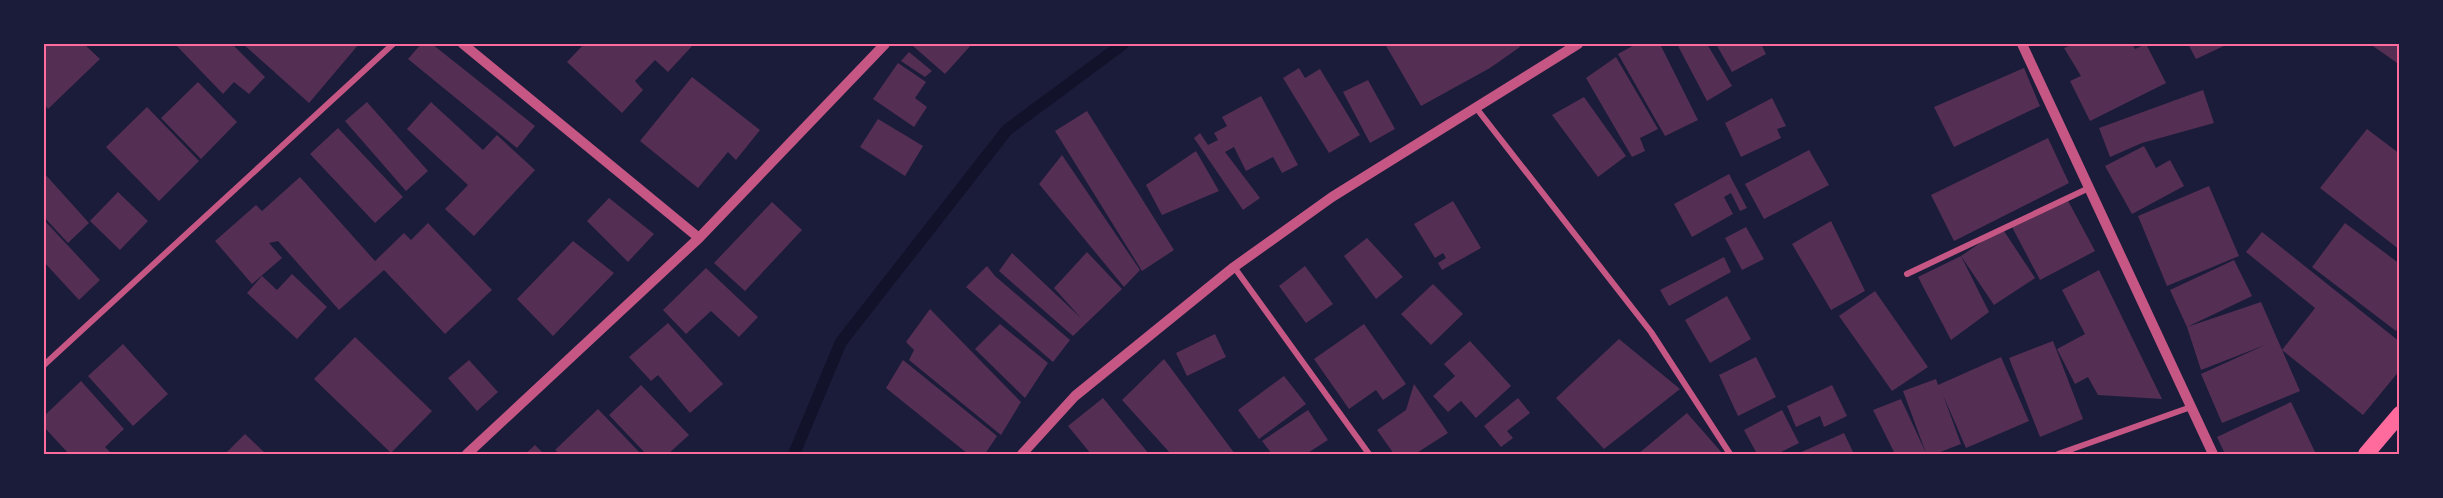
<svg xmlns="http://www.w3.org/2000/svg" width="2443" height="498" viewBox="0 0 2443 498" font-family="'Noto Serif',serif">
<style>
.lines{fill:none;stroke-linecap:round;stroke-linejoin:round}
.stream{stroke:#12122b;stroke-width:12}
.building{fill:#542f53}
.minor{stroke:#c65784;stroke-width:6}
.tertiary{stroke:#c65784;stroke-width:10}
.trunk{stroke:#ff6b9d;stroke-width:16}
.neatline{fill:none;stroke:#ff6b9d;stroke-width:2}
</style>
<rect width="100%" height="100%" fill="#1b1b3a"/>
<g class="lines">
<path class="stream" d="M794 454 841 342 1007 130 1123 44"/>
</g>
<path class="building" d="M44 44H84L100 59 48 109 44 104Z
M175 44H232L265 77 249 94 234 82 223 94Z
M243 44H359L309 103Z
M421 44H432L535 126 517 148 408 59Z
M584 44H694L668 72 655 60 635 81 643 90 622 113 567 62Z
M914 44H972L945 74 913 46Z
M1385 44H1518L1520 47 1490 68 1421 106Z
M1636 44H1660L1698 120 1665 136 1618 54Z
M1677 44H1707L1732 86 1707 101Z
M1716 44H1761L1766 54 1732 72Z
M2074 44H2132L2135 49 2146 44 2166 83 2090 121 2070 81 2081 76 2064 48Z
M2188 44H2228L2196 59Z
M2370 44H2400V65Z
M909 52 932 71 925 77 901 61Z
M1616 57 1658 129 1640 138 1645 151 1632 157 1586 78Z
M898 63 926 82 915 98 927 107 914 127 873 99Z
M1299 68 1305 78 1320 69 1360 135 1329 153 1283 78Z
M2024 68 2040 106 1954 147 1934 107Z
M692 77 760 130 736 160 728 152 698 188 640 141Z
M1368 80 1395 129 1370 143 1343 92Z
M198 82 237 122 201 159 161 118Z
M2203 90 2214 123 2142 143 2110 157 2099 128Z
M1261 96 1298 165 1282 173 1273 157 1246 171 1234 147 1225 152 1260 198 1243 210 1194 138 1200 133 1208 145 1218 140 1214 133 1227 126 1222 117Z
M1584 97 1626 156 1598 177 1552 115Z
M1772 98 1786 126 1777 129 1781 138 1741 157 1725 123Z
M367 102 428 171 406 191 345 121Z
M431 102 483 150 497 135 535 170 474 236 445 209 468 185 407 129Z
M147 107 199 161 159 201 106 147Z
M1087 111 1174 250 1142 271 1055 131Z
M878 119 923 146 905 176 860 147Z
M338 128 403 197 375 223 310 154Z
M2367 129 2400 154V250L2320 188Z
M2048 138 2069 183 1954 241 1931 195Z
M2144 146 2156 168 2170 160 2184 186 2132 214 2105 166Z
M1809 150 1829 185 1764 219 1745 184Z
M1196 151 1219 191 1162 215 1146 185Z
M1062 155 1140 270 1124 287 1039 184Z
M44 173 89 223 68 243 44 217Z
M1729 174 1747 208 1740 211 1731 193 1724 197 1733 214 1692 237 1674 204Z
M300 177 375 261 404 233 411 240 428 223 492 290 445 334 384 270 339 310 278 241 269 243 282 258 252 284 215 241 256 205 262 211Z
M2209 186 2239 256 2167 286 2138 216Z
M118 192 148 221 120 250 90 221Z
M2066 197 2095 251 2040 280 2012 227Z
M609 198 654 234 628 262 587 221Z
M1453 201 1481 248 1442 270 1438 263 1446 258 1443 253 1435 258 1414 224Z
M772 202 802 230 745 291 714 263Z
M44 220 100 280 79 300 44 262Z
M1831 221 1865 291 1831 310 1792 244Z
M2345 223 2400 264V326L2396 331 2312 267Z
M1746 227 1764 259 1742 270 1725 238Z
M2002 228 2035 278 1994 305 1961 256Z
M2262 232 2400 342V370L2363 415 2282 350 2315 308 2246 252Z
M1367 238 1403 277 1376 299 1344 256Z
M573 241 614 273 553 336 517 299Z
M1087 252 1122 289 1073 336 999 271 1012 253 1081 318 1054 288Z
M1961 256 1989 312 1951 340 1918 277Z
M1724 257 1731 272 1669 306 1660 290Z
M2234 260 2252 296 2187 327 2170 290Z
M987 266 995 276 1070 340 1053 362 966 287Z
M1305 266 1333 304 1306 323 1279 286Z
M706 268 758 317 739 337 711 311 686 334 663 310Z
M2099 270 2162 399 2098 395 2088 377 2075 384 2057 349 2085 334 2062 290Z
M292 274 327 307 297 339 247 293 262 276 277 290Z
M1433 284 1463 314 1431 345 1401 314Z
M1875 291 1928 367 1892 391 1839 316Z
M1727 296 1751 339 1710 363 1685 320Z
M2261 302 2300 391 2222 423 2201 374 2265 345 2201 370 2187 327Z
M930 309 1021 402 1001 435 909 360 914 350 906 342Z
M668 323 723 384 690 413 658 375 651 381 629 357Z
M1000 324 1048 363 1025 398 975 349Z
M1364 324 1406 384 1383 400 1376 390 1349 409 1314 359Z
M1215 334 1226 357 1187 376 1176 353Z
M355 337 432 411 391 453 314 379Z
M1619 339 1680 389 1604 449 1556 398Z
M1470 341 1511 386 1476 418 1461 401 1448 412 1433 396 1455 376 1444 364Z
M2053 341 2083 419 2040 437 2009 358Z
M123 344 168 394 133 426 88 376Z
M1756 357 1776 397 1738 416 1719 375Z
M2001 357 2029 421 1966 448 1943 395 1961 444 1935 454H1895L1873 410 1901 399 1926 453 1903 391 1936 379 1938 385Z
M1164 359 1235 454H1171L1122 400Z
M469 360 498 392 477 411 448 378Z
M903 360 997 436 985 454H968L886 388Z
M1284 376 1306 404 1259 439 1238 410Z
M81 381 124 429 105 447 112 454H69L44 427V416Z
M1414 384 1448 433 1415 454H1394L1377 430 1406 410Z
M641 385 689 435 668 454H646L609 415Z
M1832 385 1847 416 1824 427 1820 416 1796 427 1787 406Z
M1103 398 1149 454H1091L1068 426Z
M1518 398 1530 413 1507 431 1513 438 1501 447 1484 426Z
M2291 402 2316 454H2225L2217 437Z
M598 409 641 454H560L555 450Z
M1308 410 1328 440 1306 454H1272L1262 441Z
M1782 410 1799 443 1777 454H1757L1744 430Z
M1687 413 1723 454H1638Z
M1844 433 1854 454H1797Z
M245 434 266 454 226 453Z
M535 445 544 454H525Z"/>
<g class="lines">
<path class="minor" d="M1477 109 1651 332 1730 454
M1234 267 1369 454
M1907 274 2089 188
M44 365 393 44
M2058 454 2191 407"/>
<path class="tertiary" d="M463 44 699 238
M2022 44 2213 454
M467 454 699 238 885 44
M1022 454 1075 396 1234 267 1332 197 1578 44"/>
<path class="trunk" d="M2366 454 2400 414"/>
</g>
<rect width="2443" height="498" fill="none" stroke="#1b1b3a" stroke-width="90"/>
<rect x="45" y="45" width="2353" height="408" class="neatline"/>
</svg>
